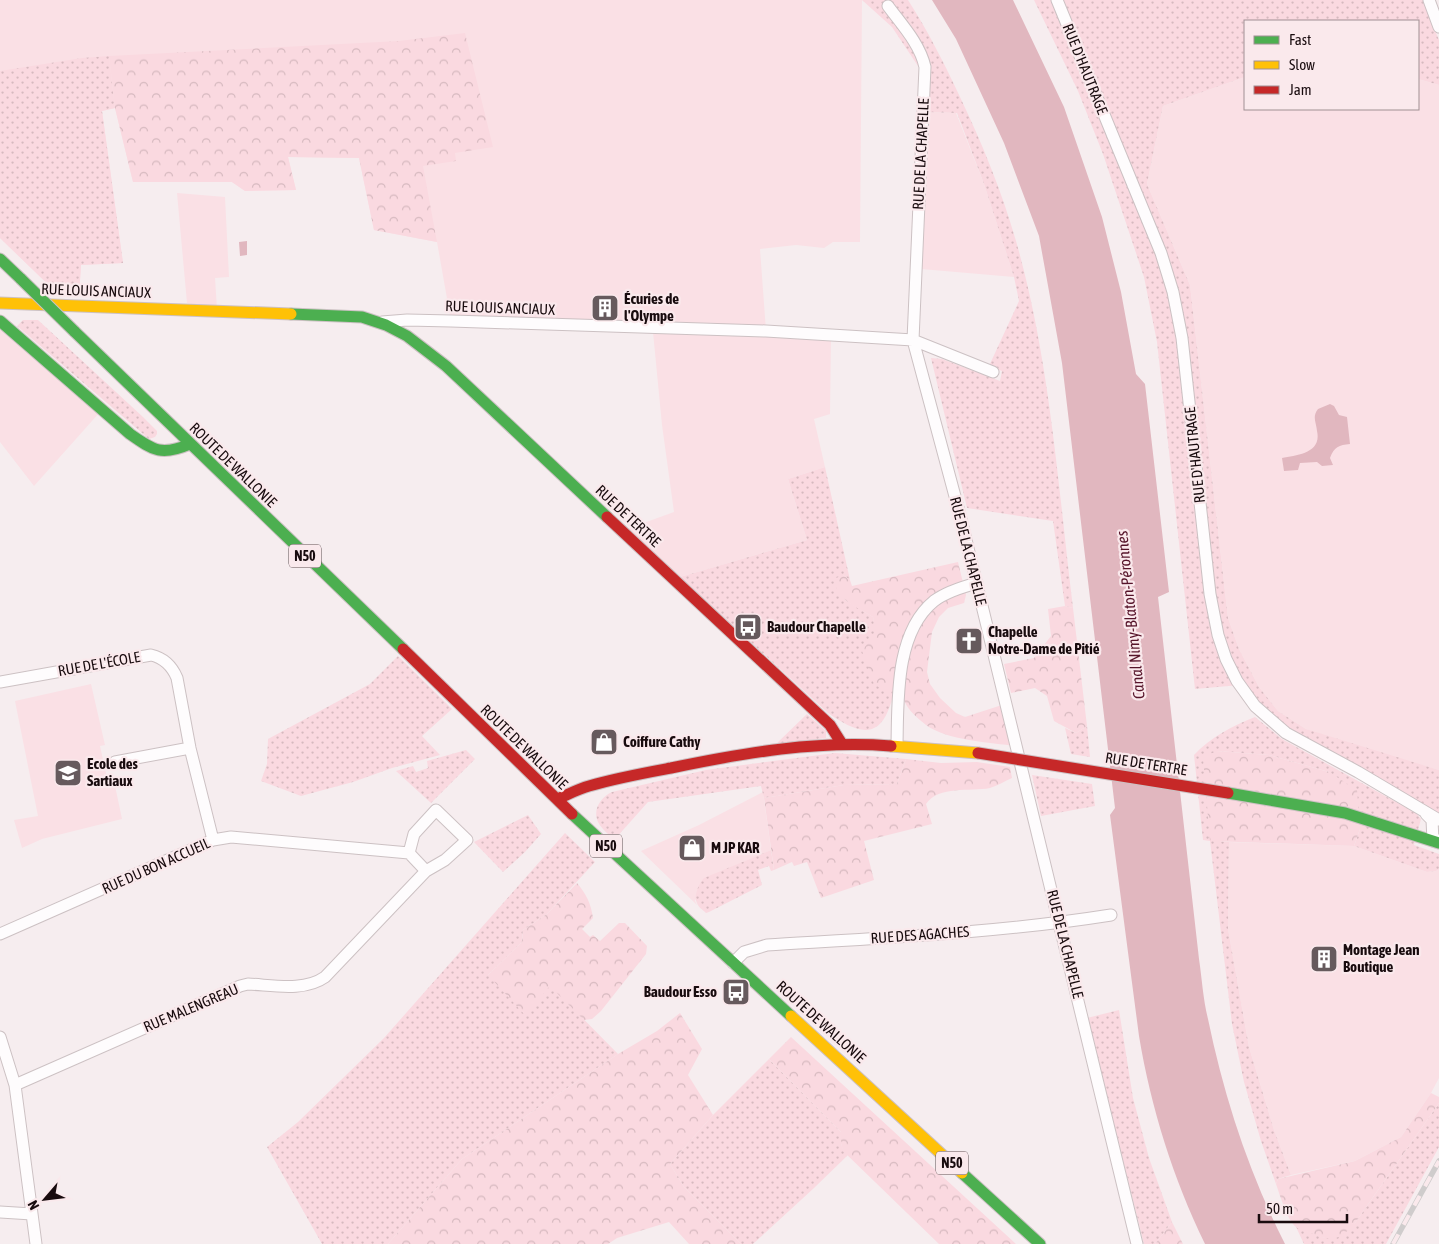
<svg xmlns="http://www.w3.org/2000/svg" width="1439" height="1244" viewBox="0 0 1439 1244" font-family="'Asap Condensed',sans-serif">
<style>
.built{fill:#fae0e5}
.grass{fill:url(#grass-dots)}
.forest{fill:url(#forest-crowns)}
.water{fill:#e1b7bf}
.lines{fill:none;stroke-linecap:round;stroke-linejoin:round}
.street-casing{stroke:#ccc1c3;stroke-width:13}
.fast-casing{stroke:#ccc1c3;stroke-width:13}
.slow-casing{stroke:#ccc1c3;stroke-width:13}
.jam-casing{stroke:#ccc1c3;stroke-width:13}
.street{stroke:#fefcfd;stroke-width:11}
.fast{stroke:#4caf50;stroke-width:11}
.slow{stroke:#ffc107;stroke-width:11}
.jam{stroke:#c62828;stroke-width:11}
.rail-casing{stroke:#cfcccc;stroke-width:5.5}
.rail{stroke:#fae9ec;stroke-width:4;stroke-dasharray:11;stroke-linecap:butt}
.fast-bridge-casing{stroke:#ccc1c3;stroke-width:13;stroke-linecap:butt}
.jam-bridge-casing{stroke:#ccc1c3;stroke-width:13;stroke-linecap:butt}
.fast-bridge{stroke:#4caf50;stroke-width:11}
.jam-bridge{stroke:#c62828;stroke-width:11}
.labels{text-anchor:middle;stroke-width:4.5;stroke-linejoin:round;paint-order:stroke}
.shield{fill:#fae9ec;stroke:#5c4e51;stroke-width:1}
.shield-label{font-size:14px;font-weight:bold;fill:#180b0e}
.street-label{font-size:15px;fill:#180b0e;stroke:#fae9ec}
.poi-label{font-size:15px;font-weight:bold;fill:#180b0e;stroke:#fae9ec;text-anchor:start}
.water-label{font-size:16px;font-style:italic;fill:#56142a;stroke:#fae9ec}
</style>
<defs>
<pattern id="grass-dots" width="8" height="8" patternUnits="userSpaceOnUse" patternTransform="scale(1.25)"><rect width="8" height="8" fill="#fad9e0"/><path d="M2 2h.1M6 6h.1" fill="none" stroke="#d6b9bf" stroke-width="1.8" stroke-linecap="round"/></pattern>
<pattern id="forest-crowns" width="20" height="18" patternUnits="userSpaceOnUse" patternTransform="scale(1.25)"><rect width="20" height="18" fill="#fad9e0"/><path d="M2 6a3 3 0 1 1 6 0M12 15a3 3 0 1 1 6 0" fill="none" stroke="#d6b9bf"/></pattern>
</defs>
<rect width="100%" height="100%" fill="#f6edef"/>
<path class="built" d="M0 0H862L860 242H833L824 248 796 245 760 249 766 331 451 321 437 242 374 230 359 158 288 157 296 190 245 191 232 182H133L115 108 102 111 123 263 81 265 79 296H60L0 238Z
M1245 77V109H1418V79L1439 85V770L1334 740 1306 729 1278 711 1259 687 1239 649 1228 618 1190 285 1147 184 1163 106Z
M927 112 956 113 984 184 1014 277 921 269Z
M177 193 225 197 229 277 215 278 217 310 187 303Z
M0 325 100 412 34 486 0 442Z
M653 332 831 339 830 414 814 419 825 467 788 479 807 540 680 577 627 529 674 512 662 425Z
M91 684 105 745 100 746 108 782 114 781 122 819 42 839 22 848 14 820 38 816 15 701Z
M763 792 771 850 704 879 695 901 697 905 641 851 699 825Z
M1229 842 1354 846 1427 872 1436 871 1439 869V1078L1431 1093 1401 1137 1355 1161 1291 1175 1274 1130 1249 1047 1228 929Z"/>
<path class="grass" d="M862 0H908C928 31 944 63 960 97 982 143 1002 192 1016 241 1050 360 1058 486 1073 608L1065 606 1053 521 967 508 931 358 942 359 1000 381 1002 371 989 366 1019 301 1014 277 984 184 957 113 927 112V67L918 66 892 27Z
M1034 0H1425L1430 19 1439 40V85L1418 79V21H1245V77L1163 106 1147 184 1190 285 1228 618 1239 649 1259 687 1278 711 1306 729 1439 770V814L1282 725 1240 685 1195 689 1157 342 1144 277 1103 154 1078 91Z
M109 56 115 108 102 111 123 263 81 265 79 296H60L0 238V71L82 58Z
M23 320H38L143 417 157 431V434L155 437 149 439 17 326Z
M825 467 850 580 843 575 845 600 873 617C876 635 882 652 887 669 889 675 892 682 893 688 894 695 891 704 888 711 875 743 850 728 828 713L680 577 807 540 788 479Z
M398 656 452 709 422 736 440 755 392 768 353 782 301 796 261 781 267 764 268 739 370 684Z
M807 714 826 731V738L776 744Z
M1255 717 1282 739 1416 813 1421 819 1414 845 1439 854V869L1436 871 1427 872 1354 846 1360 829 1329 772 1269 755 1217 751 1210 840 1229 842 1228 929 1249 1047 1274 1130 1291 1175 1278 1179 1276 1184 1261 1141 1244 1082 1232 1024 1210 841 1203 840 1194 755C1211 737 1232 726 1255 717Z
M1087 726 1090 757 1071 754 1065 728 1076 733Z
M466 750 475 759 431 803 396 771 413 766 416 772 428 768 427 761Z
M835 753 906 759 897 784 844 785 764 798 761 786 648 802 615 839C611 836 606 833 603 829 590 816 597 799 612 792L706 770Z
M1032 775 1092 784 1095 806 1041 816Z
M528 815 541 834 525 852 503 872 474 842Z
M565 833 595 862 547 914 523 930 522 942 488 975 550 985 618 1054 462 1159 388 1244H322L267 1147 298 1122 384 1038Z
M771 850 774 870 771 871 769 866 758 870 762 885 709 912 706 913C703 910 698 907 697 903 693 897 699 883 704 878Z
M1119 1010 1133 1098 1149 1158 1172 1222 1155 1244H1144L1087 1018Z
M769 1059 841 1132C841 1142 840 1148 848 1155L814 1188 753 1244H741L684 1187 670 1164 713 1115Z
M1439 1103V1147L1386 1244H1304L1296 1227 1325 1238 1355 1223Z"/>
<path class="forest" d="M465 33 493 147 455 153 456 161 423 166 437 242 374 230 359 158 288 157 296 190 245 191 232 182H133L115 108 109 56 399 41Z
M958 562 966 595 964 603 948 608 939 617 932 632 927 672 930 684 940 698 956 713 965 717 1005 704 1016 746C991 743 946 740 926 725 920 720 911 713 907 706 901 695 905 697 893 689L884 690 874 684 862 651 875 633 873 617C857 607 836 600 834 579L843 575 850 580 852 586Z
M1065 606 1073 608 1087 726 1076 733 1054 721 1047 696 1035 688 1011 693 1004 664 1034 658 1051 636 1048 609Z
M1217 751 1269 755 1329 772 1357 790 1360 829 1354 846 1210 841 1203 757Z
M906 759 941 763 977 762 1010 767 1012 778C1005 781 997 786 990 788 970 792 939 785 926 804L932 824 864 841 874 880 821 898 807 862 794 866 792 862 774 870 764 798 844 785 897 784Z
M577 883C586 894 591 903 593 918L582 929 590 937 593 935 600 941 619 923H625L647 946 646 954 601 1011 592 1019 584 1020 550 986 525 1015 488 975 522 942 523 930 547 914Z
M680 1013 702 1049 688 1075 713 1115 670 1164 684 1187 741 1244H689L669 1222 617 1238 608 1244H388L462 1159 618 1054 657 1031Z
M791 1037 1016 1244H939L843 1151 841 1143V1132L769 1059Z
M1431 1093 1439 1097V1103L1355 1223C1340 1240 1332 1243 1311 1233 1306 1231 1300 1230 1296 1227 1287 1220 1280 1195 1276 1184L1278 1179 1355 1161 1401 1137Z
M1172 1222 1183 1244H1155Z"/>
<path class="water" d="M932 0H1013L1064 107 1102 217 1121 292 1136 374 1145 384 1169 592 1158 597 1199 959C1202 979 1203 999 1208 1019 1224 1097 1249 1173 1285 1244H1205C1173 1178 1151 1108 1139 1036L1110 815 1115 808 1062 363 1039 236 1004 143 956 39Z
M247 241V255L240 256 239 242Z
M1330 404 1334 406 1339 415 1347 417 1350 444C1339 445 1334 447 1330 458L1333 465 1322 466 1317 462 1300 463 1298 470 1284 471 1282 458C1297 455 1322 453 1317 431 1316 421 1312 417 1318 409Z"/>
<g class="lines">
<defs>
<path id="street" d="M1057 0 1161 253 1173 292 1182 338 1210 594 1218 635 1226 659 1237 681 1255 706 1286 733 1358 772 1439 820
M1429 0 1439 27
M888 6C902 25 920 44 925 67L913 340 960 515 1137 1244
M382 322 407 320 451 321 766 331 913 340 993 372
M0 682 151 655C164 658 172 666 177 678L190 748 213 840
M897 745C898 699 895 633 934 601 946 592 962 587 977 583
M115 762 190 748
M1426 814 1432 820 1433 841 1439 840
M409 853 414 834 436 810 467 840 445 860 426 871
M0 934 213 840 231 837 409 853
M733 963 744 952 767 945C882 938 997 933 1111 915
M0 1037 15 1085 36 1244
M15 1085 240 986 248 984C272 985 304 992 325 977L426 871 409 853
M0 1212 32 1214"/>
<path id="fast" d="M0 259 21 279
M291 314 362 317 386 325 407 336 446 366 607 517
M0 321 130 434C154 451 162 456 190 444
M74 331 403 649
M1228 793 1345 813 1439 843
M572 814 791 1016
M962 1173 1040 1244"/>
<path id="slow" d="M0 303 291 314
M891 746 978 753
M791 1016 962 1173"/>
<path id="jam" d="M607 517 830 725 842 744
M403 649 572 814
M557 799C567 795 578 789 589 786 616 778 644 773 671 768 743 753 818 740 891 746"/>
</defs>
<use href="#street" class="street-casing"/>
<use href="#fast" class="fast-casing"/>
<use href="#slow" class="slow-casing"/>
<use href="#jam" class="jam-casing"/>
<use href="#street" class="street"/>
<use href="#fast" class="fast"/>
<use href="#slow" class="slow"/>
<use href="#jam" class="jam"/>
<defs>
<path id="rail" d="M1393 1244 1439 1161"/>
</defs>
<use href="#rail" class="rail-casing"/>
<use href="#rail" class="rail"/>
<defs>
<path id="fast-bridge" d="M21 279 74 331"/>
<path id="jam-bridge" d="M978 753 1228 793"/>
</defs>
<use href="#fast-bridge" class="fast-bridge-casing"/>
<use href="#jam-bridge" class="jam-bridge-casing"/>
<use href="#fast-bridge" class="fast-bridge"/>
<use href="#jam-bridge" class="jam-bridge"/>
</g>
<defs>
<symbol id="building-square" viewBox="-11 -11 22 22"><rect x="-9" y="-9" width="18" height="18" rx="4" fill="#665a5d" stroke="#fae9ec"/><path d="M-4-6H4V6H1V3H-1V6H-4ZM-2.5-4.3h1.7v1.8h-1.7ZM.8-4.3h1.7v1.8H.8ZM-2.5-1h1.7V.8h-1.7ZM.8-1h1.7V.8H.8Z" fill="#fff"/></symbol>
<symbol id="bus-square" viewBox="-11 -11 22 22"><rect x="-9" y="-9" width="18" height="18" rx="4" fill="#665a5d" stroke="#fae9ec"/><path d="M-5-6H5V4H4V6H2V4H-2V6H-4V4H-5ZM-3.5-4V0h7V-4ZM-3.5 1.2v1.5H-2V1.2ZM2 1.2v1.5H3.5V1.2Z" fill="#fff"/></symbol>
<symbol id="church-square" viewBox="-11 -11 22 22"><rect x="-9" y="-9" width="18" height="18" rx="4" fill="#665a5d" stroke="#fae9ec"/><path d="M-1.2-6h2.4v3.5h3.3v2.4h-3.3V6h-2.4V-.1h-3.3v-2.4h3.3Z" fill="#fff"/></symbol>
<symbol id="shop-square" viewBox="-11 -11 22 22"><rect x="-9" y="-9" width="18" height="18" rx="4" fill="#665a5d" stroke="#fae9ec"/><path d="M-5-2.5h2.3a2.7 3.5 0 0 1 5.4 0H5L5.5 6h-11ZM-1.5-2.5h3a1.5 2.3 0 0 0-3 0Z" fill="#fff"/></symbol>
<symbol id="school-square" viewBox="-11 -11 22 22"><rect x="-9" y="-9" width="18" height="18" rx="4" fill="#665a5d" stroke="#fae9ec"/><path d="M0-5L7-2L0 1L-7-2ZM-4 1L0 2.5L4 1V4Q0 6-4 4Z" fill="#fff"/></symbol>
</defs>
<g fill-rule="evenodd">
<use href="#building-square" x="589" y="292" width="32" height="32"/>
<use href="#bus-square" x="732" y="611" width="32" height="32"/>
<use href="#church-square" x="953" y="625" width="32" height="32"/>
<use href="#shop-square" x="588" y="726" width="32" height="32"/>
<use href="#school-square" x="52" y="757" width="32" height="32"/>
<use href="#shop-square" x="676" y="832" width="32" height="32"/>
<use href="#building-square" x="1308" y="943" width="32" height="32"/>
<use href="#bus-square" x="720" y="976" width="32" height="32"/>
</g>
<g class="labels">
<g class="shield">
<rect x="289" y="544.5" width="32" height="23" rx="4"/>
<rect x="590" y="834.5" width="32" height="23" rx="4"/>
<rect x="936" y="1151.5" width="32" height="23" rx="4"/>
</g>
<g class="shield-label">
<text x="305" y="561">N50</text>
<text x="606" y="851">N50</text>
<text x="952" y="1168">N50</text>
</g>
<g class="street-label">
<text transform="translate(1085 69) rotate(68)" y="5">RUE D'HAUTRAGE</text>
<text transform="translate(921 154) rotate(-87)" y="5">RUE DE LA CHAPELLE</text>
<text transform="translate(96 291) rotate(2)" y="5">RUE LOUIS ANCIAUX</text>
<text transform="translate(500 308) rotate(2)" y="5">RUE LOUIS ANCIAUX</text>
<text transform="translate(1195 455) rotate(-96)" y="5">RUE D'HAUTRAGE</text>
<text transform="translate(233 465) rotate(44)" y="5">ROUTE DE WALLONIE</text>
<text transform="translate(628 516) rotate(43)" y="5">RUE DE TERTRE</text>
<text transform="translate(968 551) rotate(76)" y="5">RUE DE LA CHAPELLE</text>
<text transform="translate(99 664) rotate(-10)" y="5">RUE DE L'ÉCOLE</text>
<text transform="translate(524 747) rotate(44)" y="5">ROUTE DE WALLONIE</text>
<text transform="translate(1146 764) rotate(9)" y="5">RUE DE TERTRE</text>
<text transform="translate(156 866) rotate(-24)" y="5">RUE DU BON ACCUEIL</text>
<text transform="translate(920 935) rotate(-4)" y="5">RUE DES AGACHES</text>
<text transform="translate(1065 944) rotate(76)" y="5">RUE DE LA CHAPELLE</text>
<text transform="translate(191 1008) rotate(-23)" y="5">RUE MALENGREAU</text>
<text transform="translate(821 1022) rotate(42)" y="5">ROUTE DE WALLONIE</text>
</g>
<g class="poi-label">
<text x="624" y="304">Écuries de<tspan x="624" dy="17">l'Olympe</tspan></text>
<text x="767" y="632">Baudour Chapelle</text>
<text x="988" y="637">Chapelle<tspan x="988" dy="17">Notre-Dame de Pitié</tspan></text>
<text x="623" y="747">Coiffure Cathy</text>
<text x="87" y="769">Ecole des<tspan x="87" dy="17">Sartiaux</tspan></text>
<text x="711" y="853">M JP KAR</text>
<text x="1343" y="955">Montage Jean<tspan x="1343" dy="17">Boutique</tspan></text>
<text x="717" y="997" text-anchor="end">Baudour Esso</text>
</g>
<g class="water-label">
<text transform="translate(1130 615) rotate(-96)" y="6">Canal Nimy-Blaton-Péronnes</text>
</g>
</g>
<rect x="1244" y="20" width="175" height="90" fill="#fae9ec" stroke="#a09093"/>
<rect x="1254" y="36" width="25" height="8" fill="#4caf50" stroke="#a09093"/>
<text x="1289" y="45" font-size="15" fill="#180b0e">Fast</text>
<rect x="1254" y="61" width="25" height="8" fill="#ffc107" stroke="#a09093"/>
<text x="1289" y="70" font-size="15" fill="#180b0e">Slow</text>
<rect x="1254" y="86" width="25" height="8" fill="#c62828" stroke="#a09093"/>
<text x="1289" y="95" font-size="15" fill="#180b0e">Jam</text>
<g transform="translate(45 1199) rotate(242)" stroke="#fae9ec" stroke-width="4" paint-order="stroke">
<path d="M0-4L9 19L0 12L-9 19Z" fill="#180b0e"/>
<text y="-8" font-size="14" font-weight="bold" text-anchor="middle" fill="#180b0e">N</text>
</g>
<path d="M1259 1214v8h88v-8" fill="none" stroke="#180b0e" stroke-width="2.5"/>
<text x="1266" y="1214" font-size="15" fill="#180b0e" stroke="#fae9ec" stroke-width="4" paint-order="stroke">50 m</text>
</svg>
